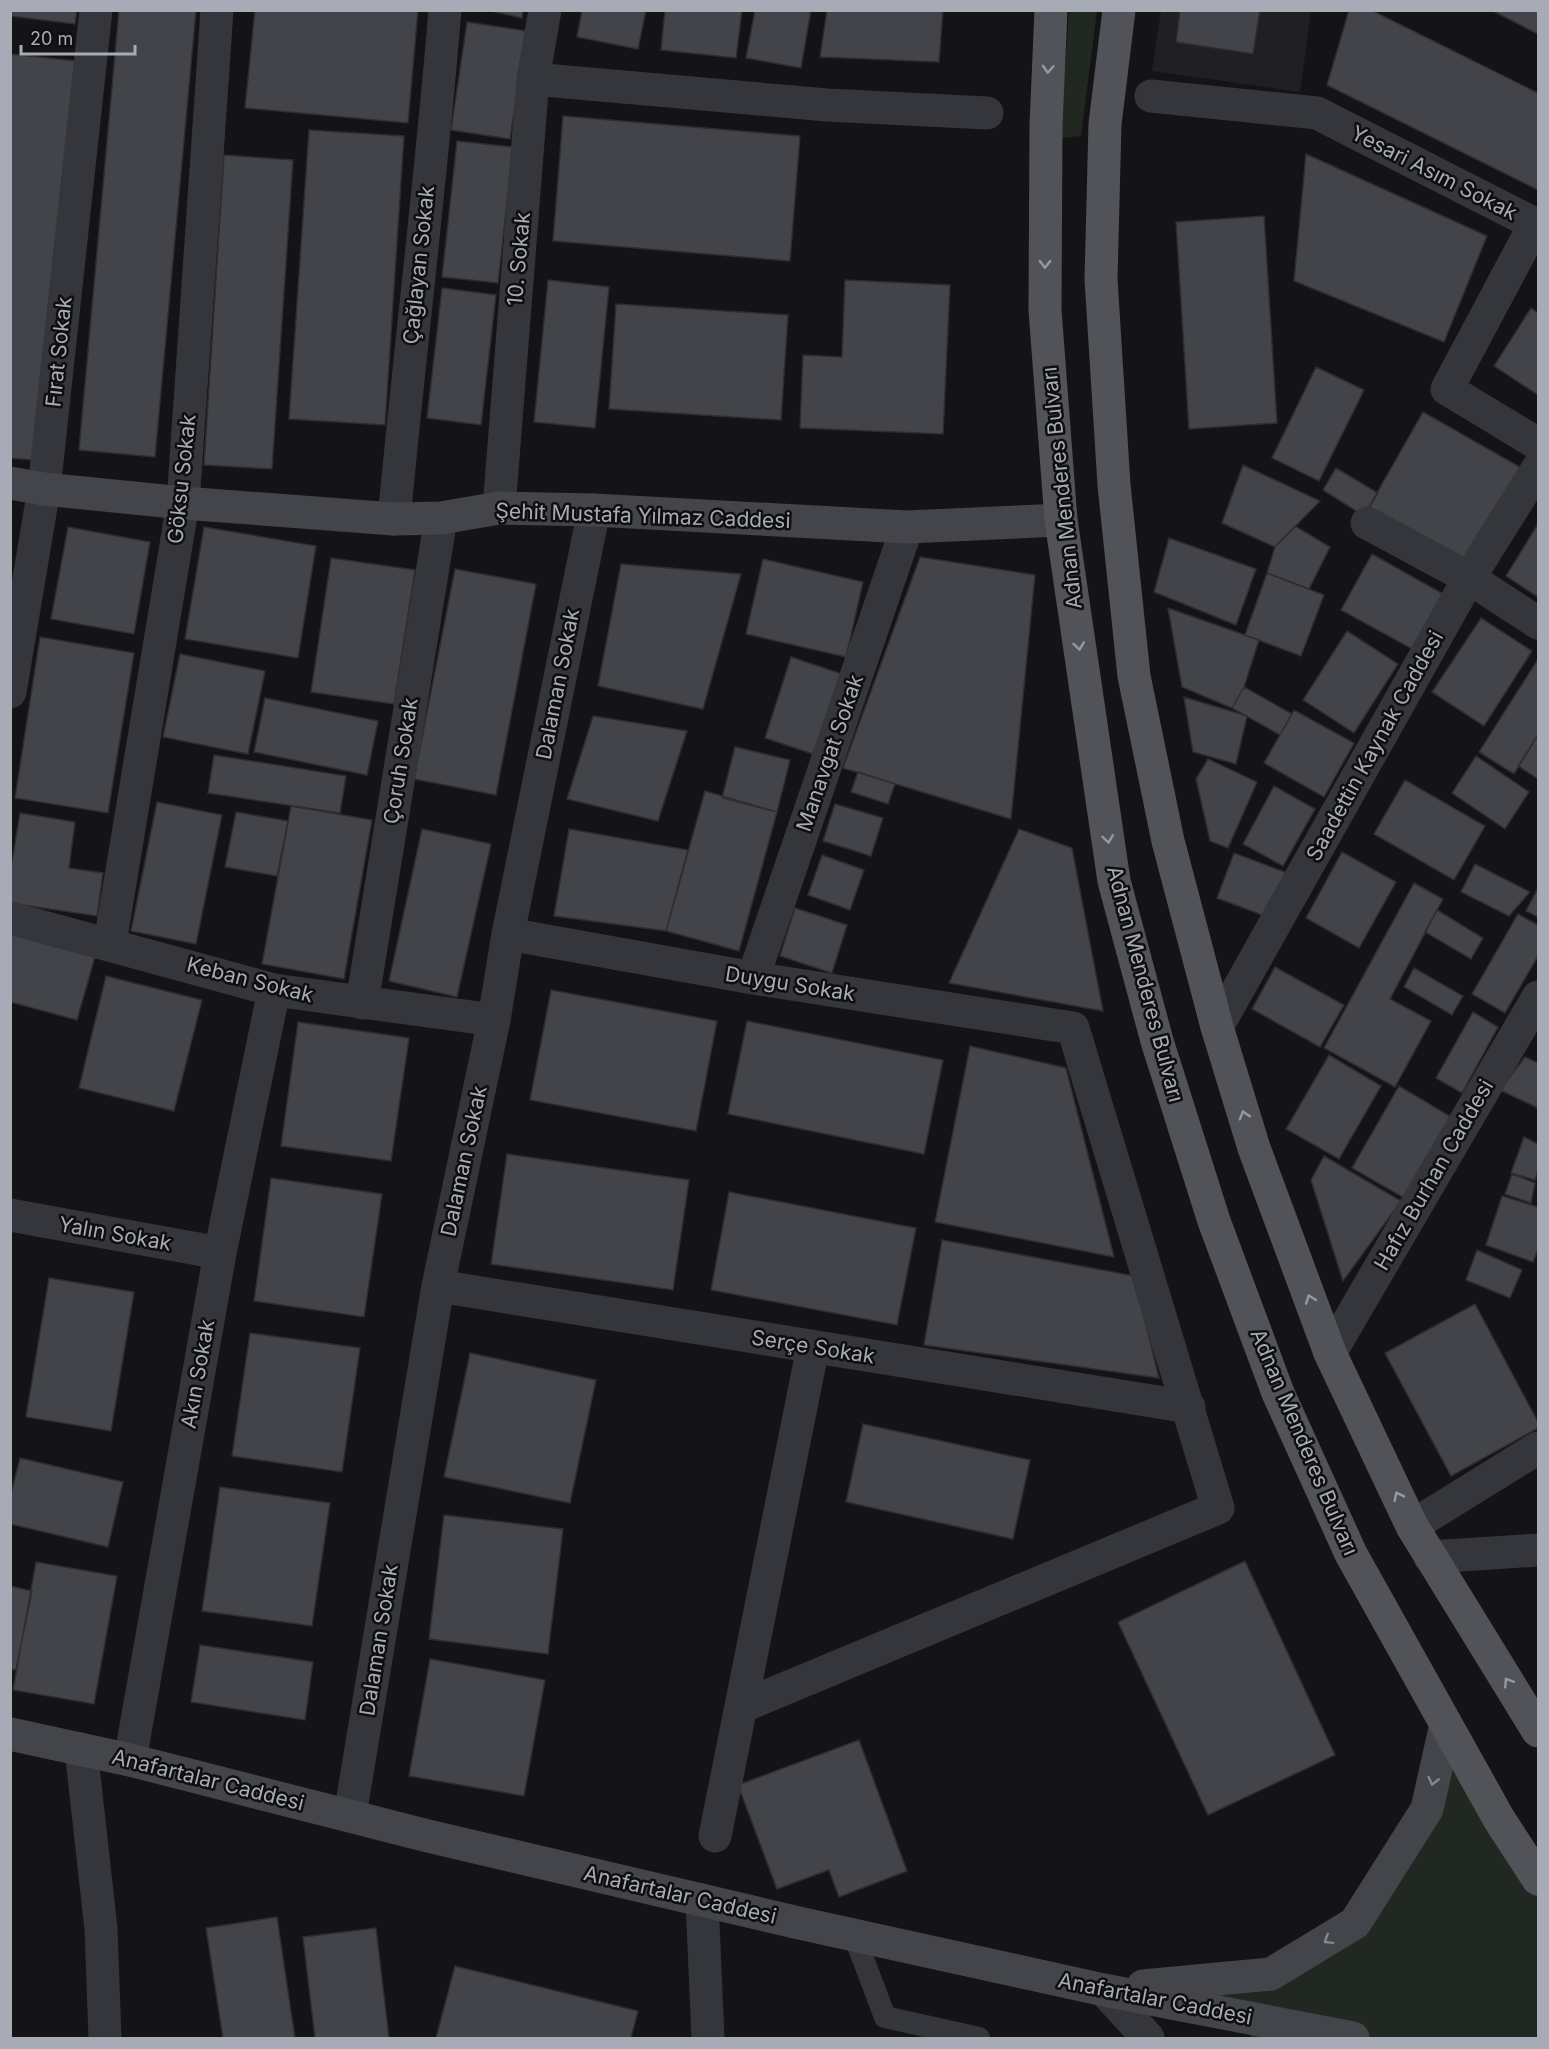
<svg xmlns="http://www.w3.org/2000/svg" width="1549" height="2049" viewBox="0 0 1549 2049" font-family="Inter,sans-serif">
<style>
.built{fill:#202023}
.green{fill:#212821}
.building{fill:#434449;stroke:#2e2e32;stroke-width:1.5}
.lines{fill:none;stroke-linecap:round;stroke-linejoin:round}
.lane{stroke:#35363b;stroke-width:22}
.street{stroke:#35363b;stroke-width:33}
.secondary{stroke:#43454a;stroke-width:33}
.primary{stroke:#515359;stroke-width:33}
.oneway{stroke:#9699a3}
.oneway2{stroke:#848790}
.labels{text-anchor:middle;stroke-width:5;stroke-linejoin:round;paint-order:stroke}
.street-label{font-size:21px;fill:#a7abb5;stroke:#0f0f11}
</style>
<rect width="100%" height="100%" fill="#141416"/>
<path class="built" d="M1161 11H1311L1300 92 1152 71Z"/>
<path class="green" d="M1069 11H1097L1081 136 1060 138Z
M1446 1724 1538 1879V2038H1249L1261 2020 1104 1990 1271 1974 1355 1923 1427 1809Z"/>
<path class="building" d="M10 10H77L75 24 10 16Z
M119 10H196L155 457 79 450Z
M255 10H418L408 123 245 108Z
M487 10H523L522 18Z
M582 10H646L638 49 577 37Z
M665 10H742L736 58 661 50Z
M755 10H811L801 68 746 58Z
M827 10H943L939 62 820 57Z
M1180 10H1260L1253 54 1176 42Z
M1349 10H1371L1538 93V190L1327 85Z
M1491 10H1538V34Z
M467 22 526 31 510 139 451 130Z
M10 54 76 61 34 460 10 458Z
M563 116 800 136 790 261 553 241Z
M309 130 404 136 385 425 289 419Z
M457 141 513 147 498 283 442 277Z
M1306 154 1487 236 1444 342 1294 281Z
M224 155 293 160 272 469 204 465Z
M1264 216 1277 423 1189 429 1176 222Z
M548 280 609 287 595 428 534 422Z
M845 280 950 285 943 434 800 428 803 355 842 357Z
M442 288 496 295 481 425 427 418Z
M616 304 788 315 781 420 609 409Z
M1531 308 1538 313V395L1494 366Z
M1316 367 1364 390 1319 481 1272 458Z
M1423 412 1520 467 1466 561 1369 507Z
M1243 465 1320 501 1275 547 1222 523Z
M1336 468 1378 493 1364 516 1323 490Z
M1538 524V597L1506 576Z
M1295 526 1330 547 1309 589 1267 573 1275 547Z
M68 527 150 542 134 634 51 619Z
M204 527 316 546 298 658 185 639Z
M1169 538 1256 569 1236 625 1154 592Z
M1372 554 1445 595 1414 650 1341 610Z
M920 557 1035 575 1011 819 843 768Z
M331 558 415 570 394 704 311 692Z
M763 559 863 582 846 657 746 634Z
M621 564 741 574 703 709 598 686Z
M455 569 536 584 496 795 414 779Z
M1267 573 1324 595 1301 656 1245 635Z
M1168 608 1259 640 1244 687 1232 708 1182 687Z
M1481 618 1532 651 1484 726 1432 692Z
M1347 631 1398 664 1354 733 1303 700Z
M40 637 134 653 108 813 15 798Z
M180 654 265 671 248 754 163 737Z
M791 657 842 674 816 755 765 738Z
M1538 659V735L1514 774 1479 752Z
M1244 687 1292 714 1280 735 1232 708Z
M1184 697 1247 716 1236 764 1193 752Z
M265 698 378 721 367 775 254 752Z
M1294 710 1354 743 1324 797 1264 763Z
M593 716 687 731 658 821 567 799Z
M1538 735V779L1518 766Z
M735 747 790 760 777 812 722 798Z
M214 755 346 776 340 813 208 793Z
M1476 756 1529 792 1505 829 1452 793Z
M1208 759 1257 782 1228 848 1210 841 1196 779Z
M858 772 895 784 888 804 851 792Z
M1405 780 1485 826 1454 880 1374 834Z
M1274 786 1315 809 1283 866 1243 844Z
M705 791 777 812 739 951 666 931Z
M157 802 222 815 196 944 131 931Z
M835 804 883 818 871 856 823 841Z
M291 806 372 820 344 979 262 964Z
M236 812 288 821 277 876 225 867Z
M20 813 75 822 69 868 103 873 97 916 10 903V874Z
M422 829 491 844 457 997 389 981Z
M569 829 688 850 666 931 554 916Z
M1019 829 1072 848 1103 1011 949 983Z
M1342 852 1396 882 1359 948 1306 918Z
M1234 853 1290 874 1273 919 1217 898Z
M822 855 864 870 850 910 808 895Z
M1475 864 1530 892 1509 916 1461 892Z
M1414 883 1443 899 1390 999 1431 1021 1395 1087 1324 1048Z
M1538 888V917L1526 911Z
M795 908 847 925 832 973 780 956Z
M1437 910 1483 938 1471 959 1425 932Z
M1518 914 1538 925V956L1505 1013 1472 994Z
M10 933 95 957 77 1020 10 1002Z
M1275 967 1344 1005 1320 1047 1252 1009Z
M1414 968 1463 996 1452 1015 1404 987Z
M106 976 202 1000 174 1111 79 1088Z
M551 990 717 1021 696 1131 530 1100Z
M1473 1012 1498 1027 1462 1093 1436 1078Z
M747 1021 943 1060 924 1154 728 1114Z
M298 1022 409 1038 391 1161 281 1146Z
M970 1046 1066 1068 1114 1257 935 1222Z
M1329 1055 1381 1086 1339 1159 1286 1129Z
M1525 1057 1538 1063V1108L1500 1090Z
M1399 1086 1453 1118 1406 1199 1352 1168Z
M1524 1137 1538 1144V1170L1535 1180 1511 1173Z
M507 1154 689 1180 673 1290 491 1264Z
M1324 1156 1401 1201 1343 1281 1311 1180Z
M1512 1174 1535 1183 1531 1203 1505 1194Z
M271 1178 382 1194 364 1317 254 1301Z
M729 1192 916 1228 897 1325 711 1290Z
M1502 1196 1538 1207V1249L1533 1262 1486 1245Z
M942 1240 1134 1276 1159 1378 924 1345Z
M1477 1250 1522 1270 1510 1298 1466 1280Z
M49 1278 134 1292 111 1431 26 1417Z
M1475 1304 1538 1422V1428L1451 1476 1385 1353Z
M250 1333 360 1348 342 1472 232 1456Z
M470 1353 596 1380 570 1503 444 1477Z
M863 1424 1030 1460 1013 1539 846 1502Z
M20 1458 123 1482 108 1547 10 1524V1498Z
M220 1487 330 1503 312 1626 202 1611Z
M444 1515 563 1529 548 1654 429 1639Z
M1245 1561 1335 1755 1208 1815 1118 1622Z
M36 1562 117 1576 94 1704 13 1690Z
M10 1586 32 1591 16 1670 10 1669Z
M200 1645 313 1662 305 1720 191 1702Z
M430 1659 545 1680 524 1796 409 1776Z
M859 1740 907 1871 839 1897 829 1870 777 1889 738 1785Z
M277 1917 295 2038H223L206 1928Z
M376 1928 389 2038H315L303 1937Z
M455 1966 638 2011 631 2038H436Z"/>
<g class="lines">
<path class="lane" d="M854 1935 885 2017 979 2038"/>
<path class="street" d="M533 79 827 105 987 113
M1151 96 1317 113 1535 224 1447 389 1538 444
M499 508 533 79 545 10
M394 519C410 349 431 180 445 10
M1367 523 1469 578 1538 623
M10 692 44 489 96 10
M10 918 274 990 494 1020
M508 934 753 978 1073 1028 1218 1508 741 1707
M110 943 183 503 217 10
M753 978 907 527
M362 1003 441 518
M1217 1027 1469 578 1538 468
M10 1215 220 1253
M438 1286 1189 1407
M1330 1353 1538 997
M1412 1526 1538 1448
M1430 1557 1538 1550
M81 1749 101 1929 105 2038
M130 1760 220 1253 274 990
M350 1815 438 1286 494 1020 508 934 594 510
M715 1836 813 1347
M702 1900 708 2038
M1104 1990 1148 2038"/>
<path class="secondary" d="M10 483 44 489 183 503 394 519 441 518 499 508 594 510 907 527 1061 520
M10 1734 130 1760 428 1836 799 1923 1104 1990 1353 2038
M1143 1986 1271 1974 1355 1923 1427 1809 1446 1724"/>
<path class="primary" d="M1051 10 1046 125 1045 310 1061 520 1114 881 1157 1041 1214 1221 1278 1393 1351 1554 1499 1819 1538 1879
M1119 10 1105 124 1101 279 1114 485 1134 676 1168 841 1217 1027 1254 1148 1330 1353 1412 1526 1538 1731"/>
</g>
<defs><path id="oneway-chevron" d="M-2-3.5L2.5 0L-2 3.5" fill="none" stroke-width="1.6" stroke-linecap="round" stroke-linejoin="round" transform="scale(1.5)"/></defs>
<g class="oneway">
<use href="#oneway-chevron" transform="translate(1048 69) rotate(93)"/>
<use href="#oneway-chevron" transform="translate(1045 264) rotate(90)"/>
<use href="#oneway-chevron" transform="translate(1079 646) rotate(82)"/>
<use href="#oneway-chevron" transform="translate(1108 839) rotate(82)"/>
<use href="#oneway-chevron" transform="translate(1244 1115) rotate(-107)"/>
<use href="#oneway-chevron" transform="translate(1310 1299) rotate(-110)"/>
<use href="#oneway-chevron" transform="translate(1398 1496) rotate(-116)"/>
<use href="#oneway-chevron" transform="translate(1508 1682) rotate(-122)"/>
</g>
<g class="oneway2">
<use href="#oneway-chevron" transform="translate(1433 1781) rotate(103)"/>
<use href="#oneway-chevron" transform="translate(1328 1940) rotate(148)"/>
</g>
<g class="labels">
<g class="street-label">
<text transform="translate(1434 173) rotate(27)" y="7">Yesari Asım Sokak</text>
<text transform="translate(519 259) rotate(-85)" y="7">10. Sokak</text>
<text transform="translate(419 265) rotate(-84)" y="7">Çağlayan Sokak</text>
<text transform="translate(59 352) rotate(-84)" y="7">Fırat Sokak</text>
<text transform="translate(182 479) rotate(-84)" y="7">Göksu Sokak</text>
<text transform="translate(1062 488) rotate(-96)" y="7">Adnan Menderes Bulvarı</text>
<text transform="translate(643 516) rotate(2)" y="7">Şehit Mustafa Yılmaz Caddesi</text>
<text transform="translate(558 684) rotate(-79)" y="7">Dalaman Sokak</text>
<text transform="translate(1375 746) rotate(-61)" y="7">Saadettin Kaynak Caddesi</text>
<text transform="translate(830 753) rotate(-71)" y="7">Manavgat Sokak</text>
<text transform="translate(401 761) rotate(-81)" y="7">Çoruh Sokak</text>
<text transform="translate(250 980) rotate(14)" y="7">Keban Sokak</text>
<text transform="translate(790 984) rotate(9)" y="7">Duygu Sokak</text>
<text transform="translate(1145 984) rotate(75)" y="7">Adnan Menderes Bulvarı</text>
<text transform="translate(464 1161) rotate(-78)" y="7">Dalaman Sokak</text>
<text transform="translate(1434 1175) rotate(-60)" y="7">Hafız Burhan Caddesi</text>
<text transform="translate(115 1234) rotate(10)" y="7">Yalın Sokak</text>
<text transform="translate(813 1347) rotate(9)" y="7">Serçe Sokak</text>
<text transform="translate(198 1374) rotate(-80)" y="7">Akın Sokak</text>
<text transform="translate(1304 1442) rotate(67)" y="7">Adnan Menderes Bulvarı</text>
<text transform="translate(379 1640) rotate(-81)" y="7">Dalaman Sokak</text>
<text transform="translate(208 1780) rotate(14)" y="7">Anafartalar Caddesi</text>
<text transform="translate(680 1895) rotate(13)" y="7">Anafartalar Caddesi</text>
<text transform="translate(1155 1999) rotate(11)" y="7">Anafartalar Caddesi</text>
</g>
</g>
<rect width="1549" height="2049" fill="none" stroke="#a7abb5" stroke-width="24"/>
<path d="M21 45v9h114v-9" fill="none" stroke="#a7abb5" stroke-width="3"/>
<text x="30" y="45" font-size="18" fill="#a7abb5" stroke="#0f0f11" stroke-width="4.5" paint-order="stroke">20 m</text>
</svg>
